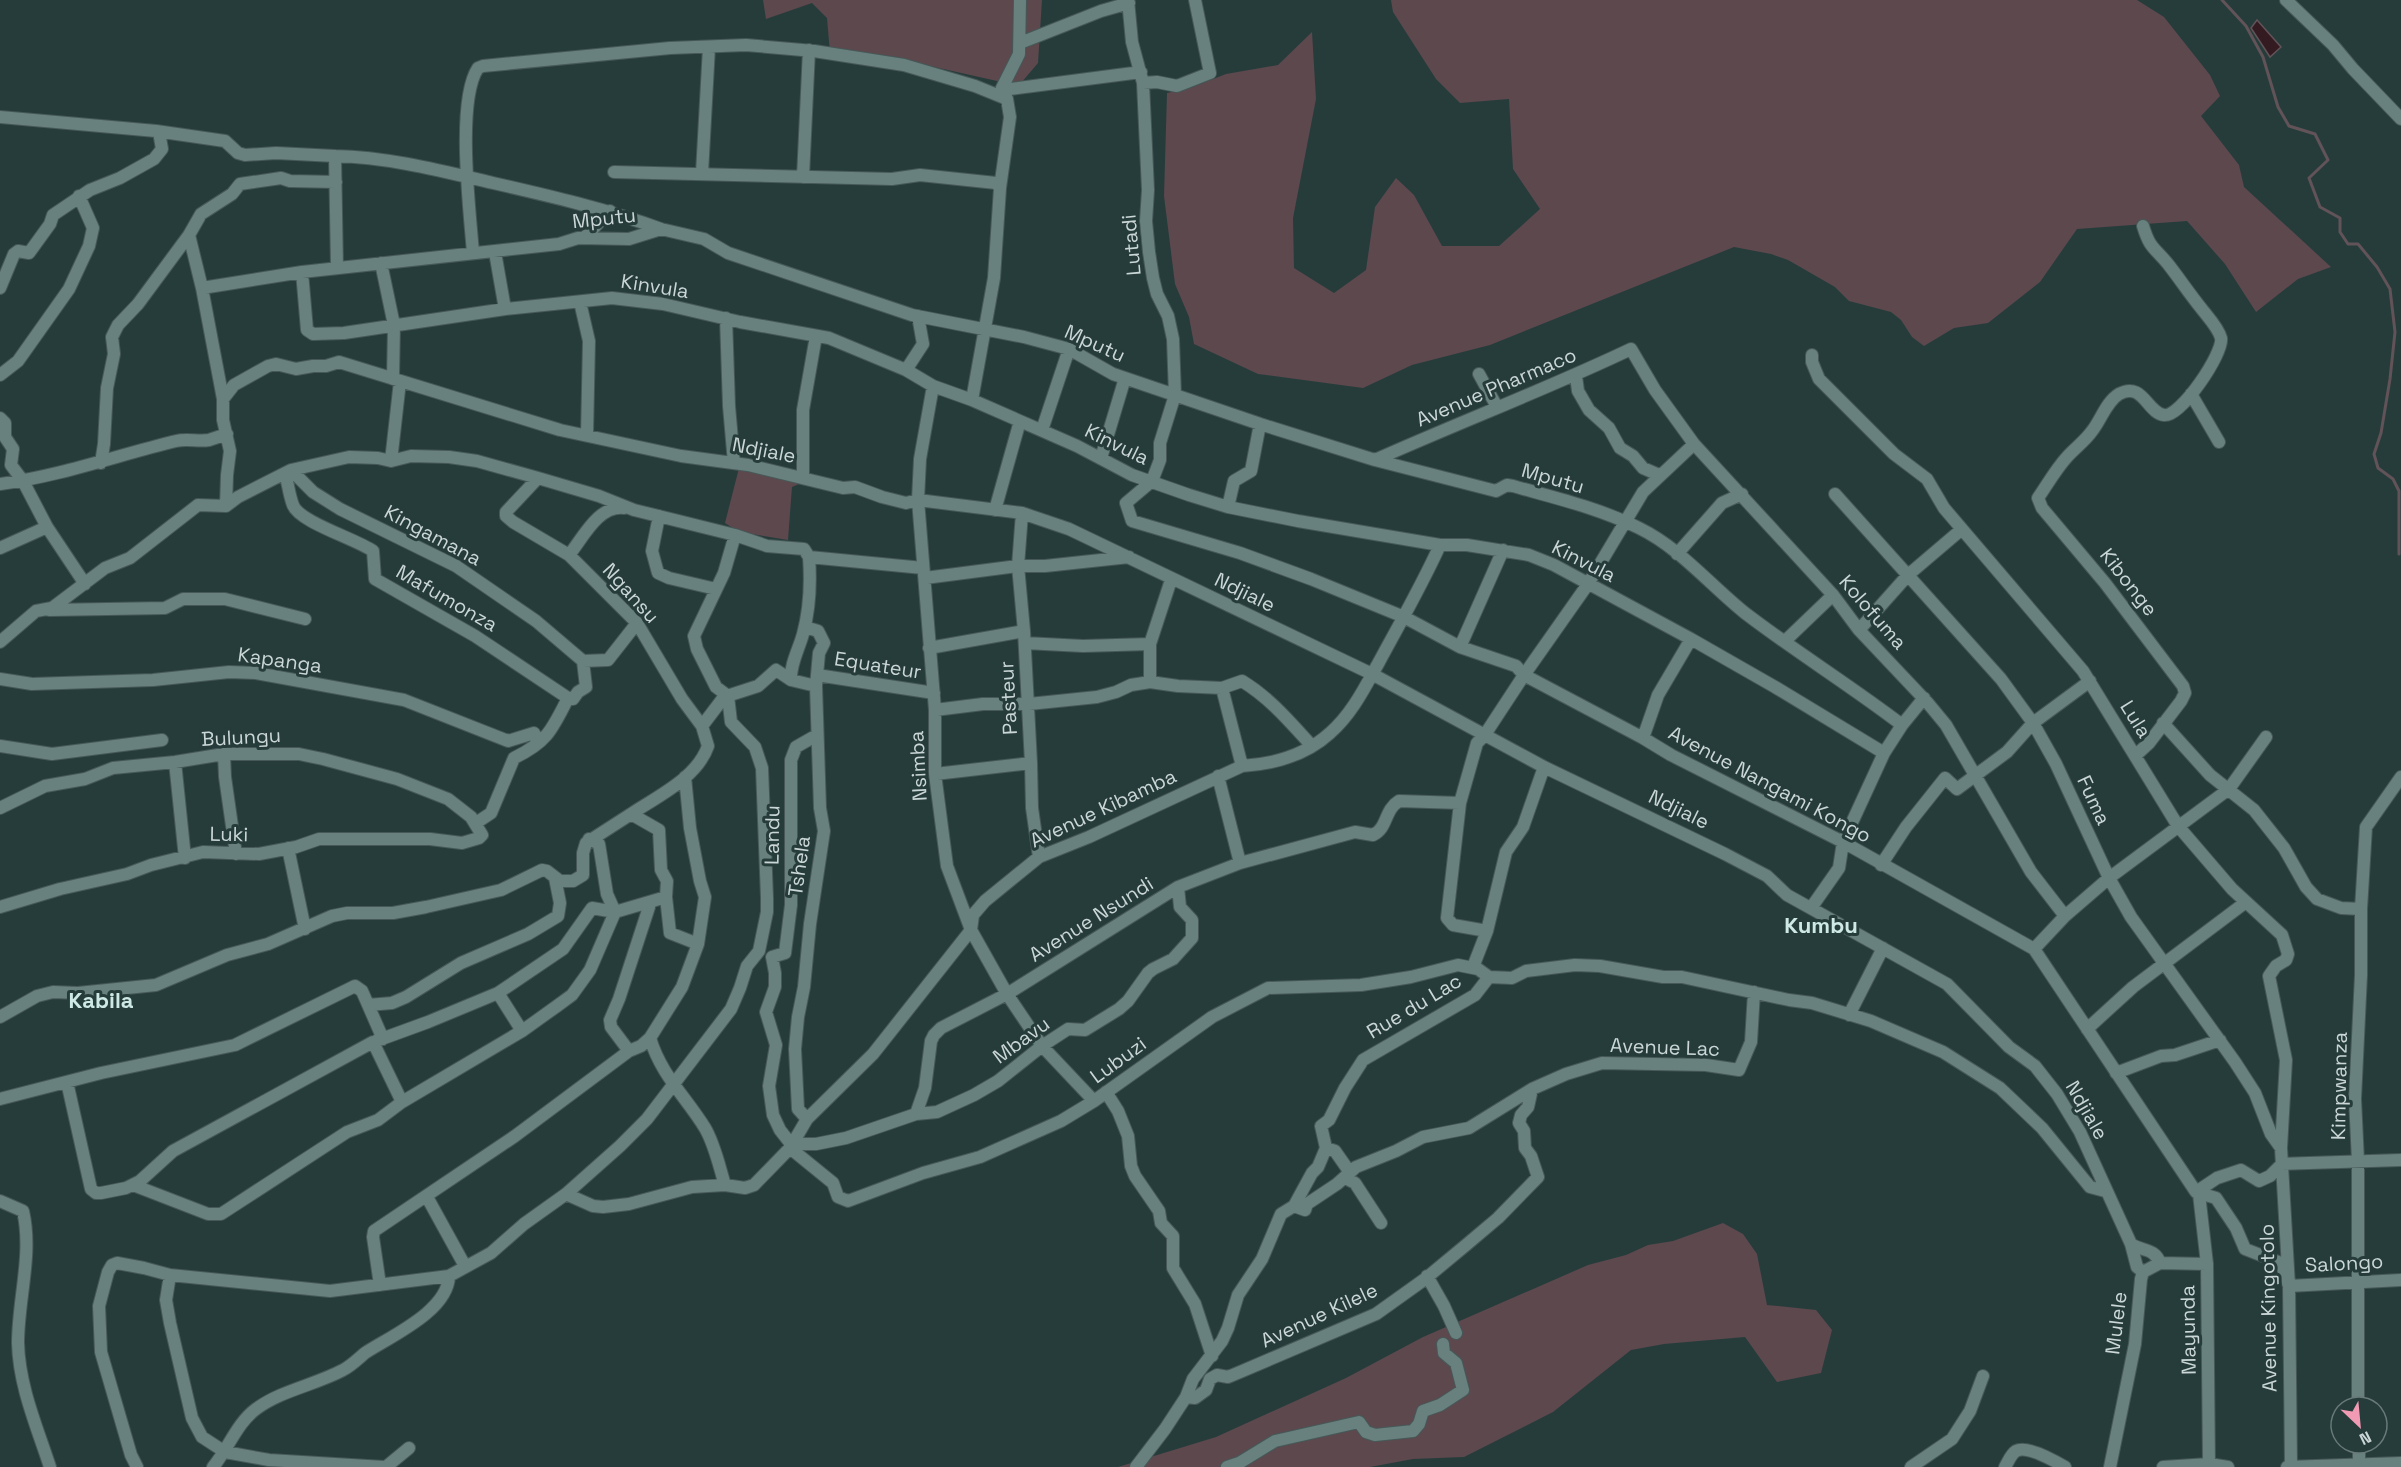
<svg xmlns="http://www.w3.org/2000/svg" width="2401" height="1467" viewBox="0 0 2401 1467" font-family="'Space Grotesk',sans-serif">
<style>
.green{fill:#5c484d}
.water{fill:#341b22;stroke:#615358;stroke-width:1.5}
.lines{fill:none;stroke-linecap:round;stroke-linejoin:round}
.stream{stroke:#615358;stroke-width:3}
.street-casing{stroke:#465958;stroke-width:14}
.street{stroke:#68807e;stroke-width:12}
.labels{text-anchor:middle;stroke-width:6;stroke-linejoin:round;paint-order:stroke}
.street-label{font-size:20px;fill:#cad7d6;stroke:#263c3b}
.quarter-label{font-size:22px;font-weight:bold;fill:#cde8e5;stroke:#263c3b}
</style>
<rect width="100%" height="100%" fill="#263c3b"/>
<path class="green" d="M763 0H1042L1038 63 1021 83 997 81 903 60 830 53 827 18 812 3 766 19Z
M1391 0H2137L2164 17 2210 75 2220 96 2201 116 2239 165 2244 187 2331 267 2298 279 2256 312 2225 264 2187 221 2077 229 2040 282 1988 323 1954 328 1924 346 1912 337 1901 320 1891 312 1849 301 1835 287 1788 260 1771 254 1734 247 1490 345 1412 365 1363 388 1258 374 1194 344 1189 317 1175 284 1164 196 1167 93 1190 88 1226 74 1278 65 1312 32 1316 99 1293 218 1294 268 1334 293 1366 270 1375 207 1396 178 1414 195 1442 246H1499L1540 209 1513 169 1509 99 1460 103 1436 79 1393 12Z
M739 468 800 480 799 484 792 487 788 540 739 532 725 523Z
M1723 1223 1743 1234 1757 1254 1767 1305 1816 1310 1832 1330 1821 1373 1777 1382 1745 1337 1664 1344 1631 1350 1553 1412 1464 1457 1413 1459 1370 1467H1118L1216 1437 1346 1378 1423 1337 1588 1265 1626 1255 1648 1245 1673 1241Z"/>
<path class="water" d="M2257 20 2281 47 2270 57 2251 28Z"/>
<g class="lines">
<path class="stream" d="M2222 0 2246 26 2263 57 2278 107 2289 126 2315 134 2328 160 2309 178 2320 207 2340 218V232L2348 244H2358L2377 267 2390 289 2395 332 2390 379 2381 433 2374 454 2378 468 2393 479 2399 491V554"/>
<defs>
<path id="street" d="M1128 0 1132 42 1143 83 1148 190 1146 221 1149 252 1153 278 1157 294 1168 316 1173 339 1175 395 1160 443V460L1152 481 1126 503 1132 521 1240 553 1311 579 1404 617 1460 647 1516 666 1524 675 1643 738 1671 755 1843 842 2034 949 2196 1192 2216 1198 2236 1228 2245 1249 2281 1263 2289 1286 2401 1280
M2286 0 2333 45 2353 69 2401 119
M1020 43 1101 11 1129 3
M1143 83 1157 82 1177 86 1210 73 1195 0
M1003 90 1141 72
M0 117 156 131 225 141 238 153 245 155 276 153 335 156
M614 172 892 179 920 175 996 183 1000 188
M702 173 709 47
M803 177 809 50
M189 235 202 288 223 399V420L230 451 227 475 226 506
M585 237 610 211
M495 252 505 309
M473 253C470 213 456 101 478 68L483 66 670 48 746 45 814 51 904 65 975 86 1007 99
M381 263 394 325 393 379
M337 268 335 156C388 157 442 171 493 183 550 196 606 209 661 229
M302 272 307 330 313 334 344 333 505 309 612 298 663 304 740 322 829 338 906 370 933 386 972 400 1077 446 1132 475 1189 495 1228 507 1298 521 1440 545H1467L1529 555 1554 565 1691 639 1775 687 1884 753
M0 288 14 254 18 251 29 253 50 224 53 215 90 190 120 178 154 159 162 149 159 132
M202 288 302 272 559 244 578 238 629 239 661 229 704 239 728 253 912 315 1024 337 1069 349 1113 374 1260 424 1375 460 1496 491 1507 485 1513 486C1555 498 1599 508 1639 528 1680 548 1710 585 1745 613 1796 652 1851 686 1902 725
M580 302 589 341 587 435
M726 318 729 406 734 463
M1812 355V362L1819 379 1894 454 1927 479 1944 508 2083 671 2178 826 2232 889 2282 935 2288 954 2286 960 2276 966 2269 976 2286 1060 2281 1148 2289 1286 2291 1467
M906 370 923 344 918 316
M1479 374 1497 407
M0 375 18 361 69 289 89 246 93 228 79 196
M1576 376 1578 391 1589 410 1609 428 1620 448 1633 456 1643 468 1659 475
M933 386 920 459 918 500 935 710V774L947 866 971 930 1007 994 1042 1046 1094 1101
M2191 394 2219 442
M223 399 234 385 268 366 276 364 296 369 313 366H326L339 362 560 430 681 456 748 465 843 488 855 487 882 497 906 503 918 500 1022 513 1069 529 1372 674 1544 767 1725 854 1767 876 1787 895 1947 984 2009 1047 2035 1066 2057 1094 2080 1132 2131 1244 2137 1267 2143 1272 2141 1279 2135 1344 2110 1467
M972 400 994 278 1000 188 1010 117 1007 99 1002 88 1019 54 1020 0
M0 418 5 423V437L13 449 11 465 23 481 47 527 85 584
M1042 430 1069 349
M1101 458 1125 378
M1375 460C1460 422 1547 389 1631 349L1655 390 1694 444 1833 595 1859 630 1927 702 1946 725 2031 872 2065 916
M391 461 400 381
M101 463 104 444 107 388 114 354 112 337 118 325 138 304 189 235 201 214 232 194 240 184 281 178 290 181 336 182
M291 470 313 492 340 509 456 566 536 621 583 661
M285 473C288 483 289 495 293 505 299 522 356 539 373 551L375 579 475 636 568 698
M803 477V410L816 336
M538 478 506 512V516L513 522 569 555 637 623 682 699 702 726
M0 484C60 476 118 455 176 441 187 438 198 442 209 440 215 438 221 436 227 434
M1835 494 2001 679 2033 723 2056 764 2109 878 2131 917 2235 1062 2255 1093 2271 1134 2281 1148
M1228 507 1234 481 1251 471 1260 424
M995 510 1020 421
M659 516 652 551 658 573 669 578 716 589
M0 548 47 527
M1677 554 1722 503 1742 494
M569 555C583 538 598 505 624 508
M925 578 1018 566H1045L1129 557
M49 610 165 608 183 599H225L305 619
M805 627 818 631 824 643 819 653 816 686 820 808 824 831 810 924 804 987 798 1017 795 1049 798 1109 807 1119
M1859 630 1908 575 1962 529
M1024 631 1031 763
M1785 641 1833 595
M0 642 36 611 52 608 105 568 130 558 198 505 226 506 238 497 291 470 349 457 378 458 391 461 411 456 449 457 477 461 538 478 599 496 634 510 735 535 767 546 804 549 809 557 923 568
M1025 643 1083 646 1150 644
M1460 647 1503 550
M929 648 1024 631 1018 566 1022 513
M817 675 934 693
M0 679 32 684 153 680 229 672 256 673 404 700 508 741 534 733 538 742
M791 680C790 664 799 649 803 634 810 608 811 584 809 557
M1150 682V644L1171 580
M1222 688 1242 681C1270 698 1290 722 1312 746
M935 710 983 704H1029L1097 697 1116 692 1131 685 1150 682 1178 686 1222 688 1242 766
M2163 723 2210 775 2254 810 2284 848 2306 887 2317 899 2341 908 2361 909
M817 735 796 747 791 760V905L785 953 772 957 775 973V987L766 1012 776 1045 769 1086 773 1115 780 1130 791 1144H816L846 1138 916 1114 937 1112 974 1095 998 1081 1042 1046 1068 1029 1085 1030 1119 1009 1128 1001 1148 973 1153 969 1173 959 1192 938V920L1180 907 1178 887
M1643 738 1658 695 1691 639
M0 746 52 754 162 740
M224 754 225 777 236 854
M2136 755 2149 743 2181 701 2185 693 2183 686 2105 583 2042 508 2038 498C2047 485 2056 469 2067 457 2075 448 2085 441 2092 431 2101 420 2106 402 2119 394 2143 381 2147 413 2164 415 2180 418 2224 353 2221 338 2218 327 2207 316 2201 308 2189 293 2179 278 2168 264 2154 247 2150 249 2143 226
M175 762 185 858
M935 774 1031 763 1032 808 1039 857
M1218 776 1240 863
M0 808 45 786 85 779 113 768 175 762 224 754H299L323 759 397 779 448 799 471 817 482 835 479 838 462 843 430 839H319L296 847 259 854 203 852 151 865 127 874 60 889 0 907
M631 814C658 796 697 778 708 746L702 726 724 697 758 686 776 670 791 680 816 686
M476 823 491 813 514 758C547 742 552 730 568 698L573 699 578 692 586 687 583 661 608 660 637 623
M288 848 305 929
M1881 865 1906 827 1945 778 1957 789 2007 752 2033 723 2090 681
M1811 908 1839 868 1843 842 1884 753 1902 725 1924 698
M1487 931 1453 925 1447 918 1460 803 1477 743 1484 736 1524 675 1588 584 1643 492 1694 444
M2034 949 2065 916 2109 878 2229 789 2266 737
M1473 967 1487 931 1506 852 1523 827 1544 767
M368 1005 392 1003 406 997 461 963 528 934 558 916 560 903 555 878
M1849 1015 1883 948
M0 1017 37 996 53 992 78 993 156 985 227 955 268 944 332 916 347 913H393L426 907 501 890 542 870 547 871 560 881H573L583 875V853L586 843 631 814 659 830 661 870 667 881 666 897 670 933 698 944
M2087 1029 2133 987 2246 902
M522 1031 498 993 563 949 592 908 615 912 666 897
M650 1038C661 1075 686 1097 705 1128 715 1145 719 1166 725 1185
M376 1041 428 1022 498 993
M629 1051 611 1027 610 1020 619 999 650 904
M2116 1073 2161 1056 2175 1055 2220 1040
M67 1082 91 1189 96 1193H101L126 1188 140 1181 173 1151 373 1042 402 1102
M1106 1092 1118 1111 1128 1136 1131 1166 1135 1176 1159 1211 1161 1223 1173 1236V1268L1195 1304 1212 1356
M0 1099 101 1073 235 1045 355 986 362 991 383 1039
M916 1114 925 1088 931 1041 934 1035 941 1028 1007 994 1178 887 1240 863 1355 832 1373 835C1388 828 1384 810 1399 801L1460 803
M790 1148 833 1183 838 1197 848 1201 923 1173 980 1157 1061 1121 1094 1101 1212 1017 1268 988 1361 985 1411 977 1458 965 1478 969 1489 977
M1326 1148 1335 1151 1349 1171
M1347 1176 1349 1180 1355 1183 1381 1223
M133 1185 208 1214H221L347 1132 378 1120 402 1102 522 1031 557 1006 572 995 590 970 615 912 607 894 599 844 589 839
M2196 1192 2217 1178 2241 1170 2259 1181 2270 1176 2282 1164 2401 1160
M566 1194 593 1206 603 1207 629 1204 692 1187 725 1185 745 1188 754 1185 790 1148 807 1119 873 1054 971 930 973 915 985 901 1039 857 1089 837 1242 766C1274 764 1306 755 1330 733 1352 714 1365 687 1379 662 1400 623 1422 585 1440 545
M2199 1194 2207 1264 2209 1467
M427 1197 465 1266
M0 1201 23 1211C33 1254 18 1299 18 1343 19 1386 37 1427 50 1467
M1294 1206 1305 1210 1307 1204 1337 1184 1356 1167 1396 1151 1423 1137 1469 1128 1532 1089
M2131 1244C2141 1251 2155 1248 2160 1263
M2143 1272 2160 1263 2207 1264
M170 1275 166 1300 170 1323 192 1418 202 1437 225 1452 269 1460 384 1467
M1427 1276 1444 1306 1456 1333
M380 1285 373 1237 374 1231 515 1136 629 1051 641 1046 650 1038 682 987 698 944 705 897 700 881 690 828 685 777
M1186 1397 1195 1398 1206 1390 1210 1379 1217 1375 1228 1377 1240 1372 1376 1314 1425 1279 1466 1245 1498 1218 1538 1177 1531 1156 1525 1148 1524 1131 1519 1123 1521 1115 1528 1107 1532 1089 1566 1074 1602 1063 1706 1065 1739 1070 1751 1042 1754 992
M2358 1407V1161L2355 1099 2361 975V909L2366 827 2401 777
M2359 1443V1467
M137 1467 131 1455 101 1352 99 1306 108 1272 112 1265 117 1263 144 1268 170 1275 330 1291 449 1276 491 1253 524 1224 566 1194 620 1146 647 1119 731 1009 740 988 747 966 759 951 767 912V898L762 768 755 747 731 722 728 696 716 687 697 649 694 636 724 573 735 535
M213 1467C228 1449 237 1423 256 1409 282 1390 315 1385 343 1370 351 1366 358 1359 365 1353 391 1336 448 1311 449 1276
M386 1467 409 1448
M1136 1467 1165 1429 1186 1397 1193 1379 1222 1341 1228 1328 1238 1295 1262 1259 1281 1214 1294 1206 1312 1173 1318 1167 1326 1148 1321 1126 1329 1120 1345 1088 1363 1060 1475 995 1489 977 1512 978 1526 971 1575 965 1600 966 1663 977H1682L1789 1000 1812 1003 1871 1021 1943 1052 2000 1088 2042 1128 2090 1187 2105 1191
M1227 1467 1239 1463 1275 1441 1359 1422 1366 1432 1375 1435 1413 1431 1419 1424 1423 1411 1440 1405 1463 1390 1456 1363 1444 1353 1443 1344
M1911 1467 1952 1439 1970 1411 1983 1376
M2005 1467C2008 1462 2011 1454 2016 1451 2027 1445 2055 1461 2065 1467
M2163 1467 2209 1464 2228 1467
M2287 1467 2401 1463"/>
</defs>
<use href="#street" class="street-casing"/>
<use href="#street" class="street"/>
</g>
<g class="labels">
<g class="street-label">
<text transform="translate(604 218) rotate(-6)" y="7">Mputu</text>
<text transform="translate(1131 245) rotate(-95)" y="7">Lutadi</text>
<text transform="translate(655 286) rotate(9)" y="7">Kinvula</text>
<text transform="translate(1095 343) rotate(24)" y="7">Mputu</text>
<text transform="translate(1496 387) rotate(-23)" y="7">Avenue Pharmaco</text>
<text transform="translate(1117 444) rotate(26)" y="7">Kinvula</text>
<text transform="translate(764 450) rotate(11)" y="7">Ndjiale</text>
<text transform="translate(1553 478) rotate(16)" y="7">Mputu</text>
<text transform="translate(433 535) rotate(28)" y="7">Kingamana</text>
<text transform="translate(1584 561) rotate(27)" y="7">Kinvula</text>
<text transform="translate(2129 582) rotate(52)" y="7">Kibonge</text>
<text transform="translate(1245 592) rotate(26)" y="7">Ndjiale</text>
<text transform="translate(631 593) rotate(48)" y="7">Ngansu</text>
<text transform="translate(447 598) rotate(30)" y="7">Mafumonza</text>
<text transform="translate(1873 612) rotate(49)" y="7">Kolofuma</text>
<text transform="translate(280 660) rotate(8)" y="7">Kapanga</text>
<text transform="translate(878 665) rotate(9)" y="7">Equateur</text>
<text transform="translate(1008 698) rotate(-93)" y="7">Pasteur</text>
<text transform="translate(2136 719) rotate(58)" y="7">Lula</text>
<text transform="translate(241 737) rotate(-3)" y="7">Bulungu</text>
<text transform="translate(918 766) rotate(-93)" y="7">Nsimba</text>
<text transform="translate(1770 784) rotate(28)" y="7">Avenue Nangami Kongo</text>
<text transform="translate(2094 800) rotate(65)" y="7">Fuma</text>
<text transform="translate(1103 808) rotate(-25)" y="7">Avenue Kibamba</text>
<text transform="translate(1679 809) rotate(26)" y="7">Ndjiale</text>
<text transform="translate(229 834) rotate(1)" y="7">Luki</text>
<text transform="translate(772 835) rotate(-89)" y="7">Landu</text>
<text transform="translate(799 866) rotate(-82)" y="7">Tshela</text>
<text transform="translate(1091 919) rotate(-32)" y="7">Avenue Nsundi</text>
<text transform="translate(1414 1006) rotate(-31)" y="7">Rue du Lac</text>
<text transform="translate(1021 1040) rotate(-36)" y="7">Mbavu</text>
<text transform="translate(1665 1047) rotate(2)" y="7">Avenue Lac</text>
<text transform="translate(1118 1060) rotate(-36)" y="7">Lubuzi</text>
<text transform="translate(2339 1086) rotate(-89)" y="7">Kimpwanza</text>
<text transform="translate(2087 1110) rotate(60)" y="7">Ndjiale</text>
<text transform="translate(2344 1263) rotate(-3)" y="7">Salongo</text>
<text transform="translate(2268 1308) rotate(-91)" y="7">Avenue Kingotolo</text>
<text transform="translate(1319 1315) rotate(-25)" y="7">Avenue Kilele</text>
<text transform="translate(2116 1323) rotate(-83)" y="7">Mulele</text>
<text transform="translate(2188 1330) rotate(-91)" y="7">Mayunda</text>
</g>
<g class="quarter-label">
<text x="1821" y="933">Kumbu</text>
<text x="101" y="1008">Kabila</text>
</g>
</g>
<g transform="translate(2359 1425) rotate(154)"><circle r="28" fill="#263c3b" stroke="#687a79" stroke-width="1.5"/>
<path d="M0-4.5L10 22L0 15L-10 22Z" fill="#f19ab3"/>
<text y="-9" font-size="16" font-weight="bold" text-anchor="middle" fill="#cad7d6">N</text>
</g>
</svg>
